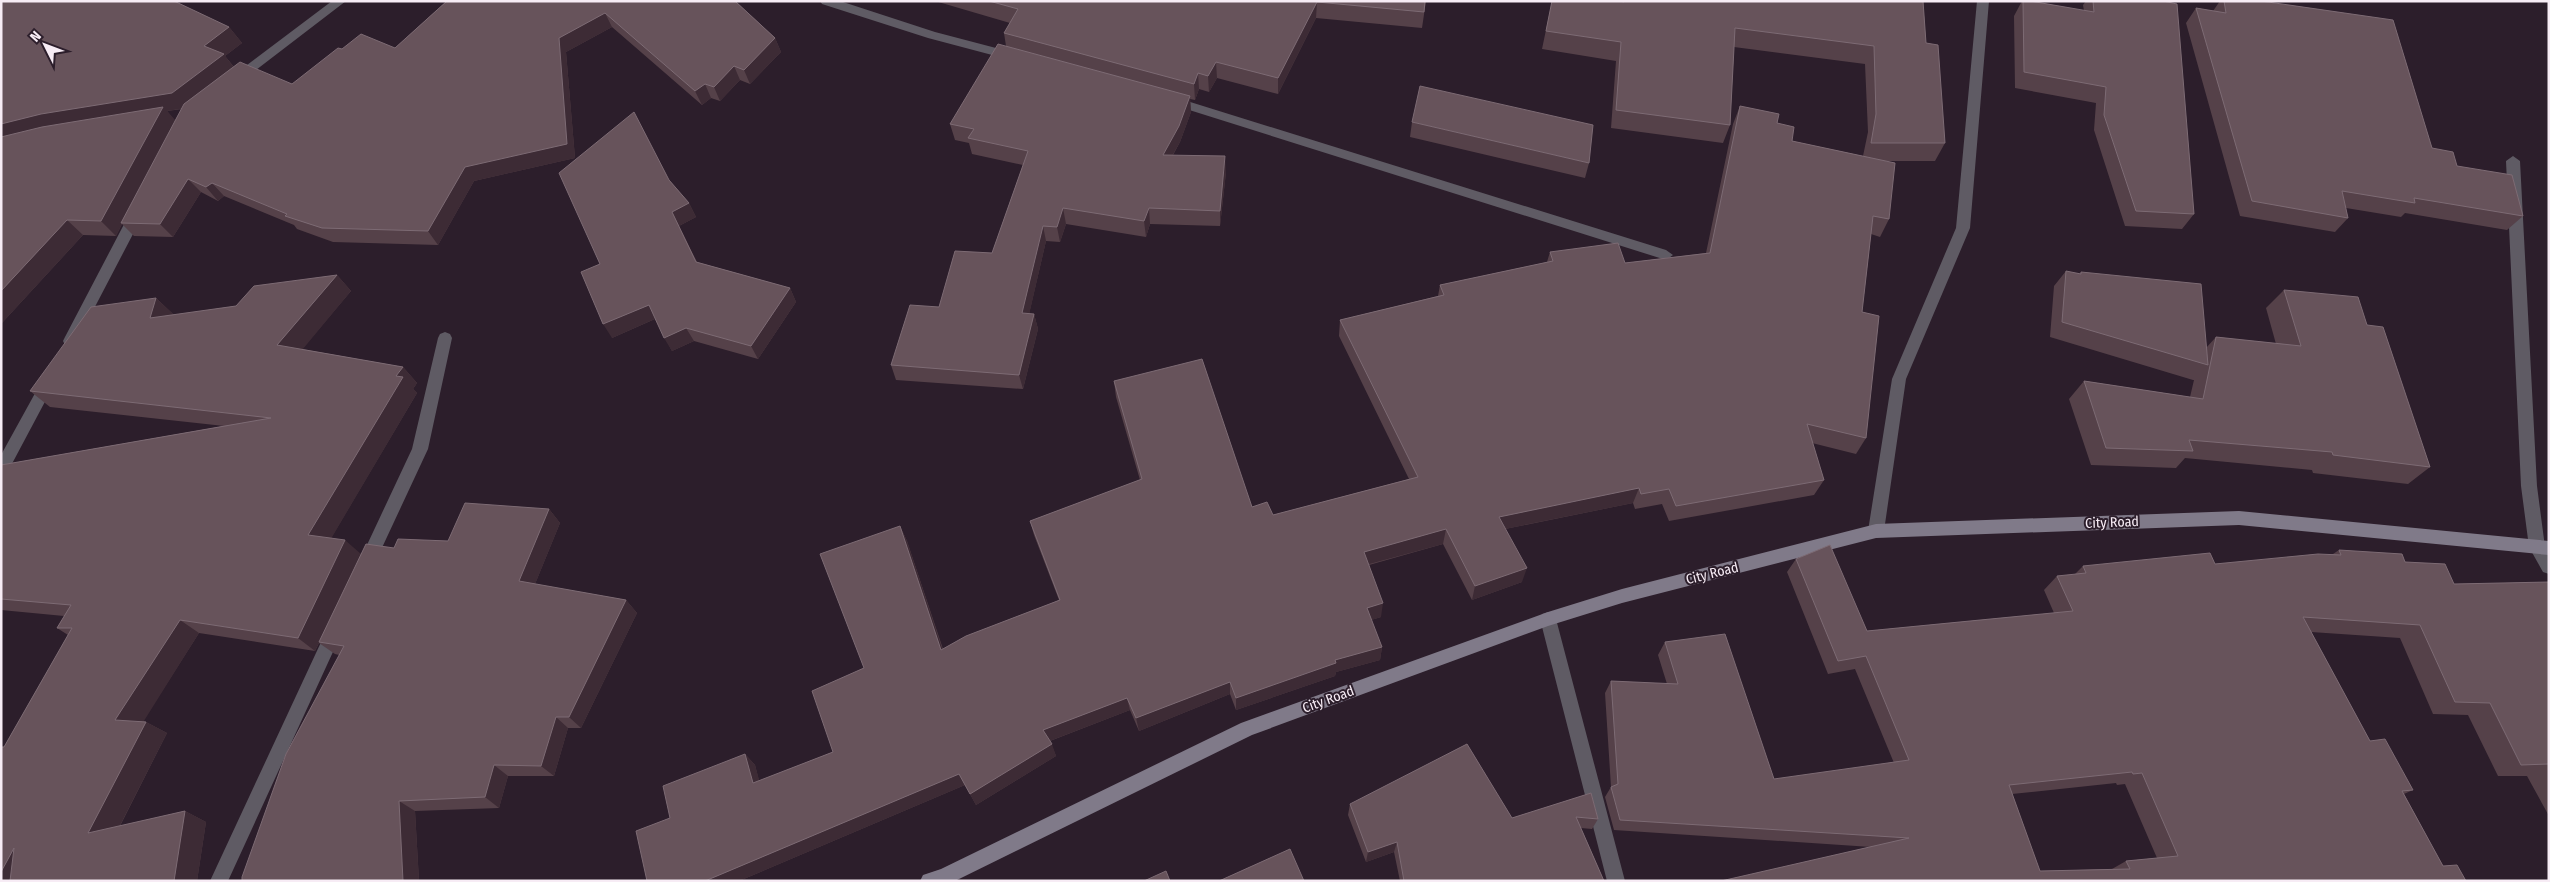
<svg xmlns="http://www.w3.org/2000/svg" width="2550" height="882" viewBox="0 0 2550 882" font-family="'Fira Sans Condensed',sans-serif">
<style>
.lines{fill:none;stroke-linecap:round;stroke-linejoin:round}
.lane{fill:#5f5b64;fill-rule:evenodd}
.street{fill:#5f5b64;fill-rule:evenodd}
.secondary{fill:#807a89;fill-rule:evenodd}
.wall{fill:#554149;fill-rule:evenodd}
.shaded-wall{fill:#3d2b35}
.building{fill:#67535b;stroke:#7d6b74;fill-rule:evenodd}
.labels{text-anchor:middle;stroke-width:4;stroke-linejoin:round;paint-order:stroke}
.street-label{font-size:14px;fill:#f7ecf5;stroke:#2c1e2b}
</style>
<rect width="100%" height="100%" fill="#2c1e2b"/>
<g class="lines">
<path class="lane" d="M2513 156 2520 161 2537 486 2545 547 2543 552 2537 554 2531 552 2529 547 2521 486 2506 161Z"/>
<path class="street" d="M332 1H346L239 83H231L229 80 231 77Z
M820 1H840L935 32 1015 53 1017 56 1011 60 928 38 822 4Z
M1977 1H1989L1970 228 1906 379 1884 531 1882 536 1876 538 1870 536 1868 531 1892 379 1956 228Z
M1171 96 1666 250 1673 255 1666 260 1167 103 1165 100 1167 97Z
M137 208 144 213 75 345H65L63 341 65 337 132 209Z
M445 332 450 334 452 338 428 449 373 567 367 569 361 567 359 562 412 449 438 338 440 334Z
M49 375 54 377 56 381 6 475 1 476V455L44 377Z
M2537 540C2550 545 2549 561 2549 574L2543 572 2529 547 2531 542Z
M1548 612 1554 614 1556 619 1625 881H1607L1540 619 1542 614Z
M335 623 341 625 343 630 228 881H210L329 625Z"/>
<path class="secondary" d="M2239 511 2549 541V555L2239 525 1876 538 1622 603 1548 626 1252 735 955 881H920L923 875 941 869 1241 723 1548 612 1622 589 1876 524Z"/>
</g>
<path class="wall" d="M1 1 229 27 242 43 225 56 234 67 292 84 342 49 395 48 447 1H735L775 38 781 52 750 84 740 80 720 101 711 98 702 105 612 27 566 52 575 158 474 181 438 245 333 242 297 229 294 225 224 196 218 201 201 192 173 237 134 236 122 224 116 236 83 235 1 324ZM182 109 175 121 167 111Z
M935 1H1426L1422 28 1316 18 1278 94 1217 78 1209 92 1199 89 1195 100 1190 99 1191 112 1180 142 1173 155 1226 172 1220 226 1150 224 1146 237 1066 224 1060 242 1046 241 1029 314H1034L1038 329 1023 389 896 380 891 365 939 307 992 253 1023 165 972 154 969 143 955 140 950 124 1006 46 1004 33 1010 23Z
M1552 1H1923L1926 43 1945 143 1935 161H1885L1889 219 1880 237 1871 234 1862 312 1866 438 1856 454 1812 443 1824 480 1814 495 1669 521 1662 504 1635 509 1633 503 1505 529 1522 582 1472 600 1443 544 1369 565 1381 617 1371 620 1382 647 1380 660 1336 672 1335 676 1236 710 1230 694 1139 731 1130 710 1050 741 1056 756 976 805 965 785 739 881H647L670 818 745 754 755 765 759 781 833 752 864 668 900 526 907 541 943 649 1059 600 1034 535 1030 521 1140 480 1116 397 1114 381 1252 507 1273 515 1409 479 1339 336 1340 320 1438 296 1440 285 1547 262 1550 252 1625 263 1706 253 1733 124 1740 106 1777 123 1792 141 1863 156 1868 132 1865 64 1734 47 1730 125 1723 143 1611 128 1616 61 1542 49Z
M2022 1H2030L2084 11 2083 5 2086 1H2163L2194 214 2182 229 2125 226 2094 130 2096 103 2015 88 2014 16Z
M2220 1H2261L2432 148 2523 216 2507 230 2405 213 2401 217 2346 208 2348 218 2335 232 2240 216 2186 23 2196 8 2213 11Z
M1412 122 1589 163 1585 178 1410 137Z
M669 180 689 203 696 217 679 226 697 262 790 288 796 302 758 359 694 341 672 351 655 319 612 338 600 264Z
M2066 271 2080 274 2081 272 2206 348 2216 337 2276 344 2266 308 2284 290 2367 325 2430 467 2408 484 2313 473 2312 470 2185 458 2176 468 2091 465 2069 399 2084 381 2190 397 2194 380H2193L2050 337 2054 286Z
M337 275 351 291 302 349 403 367 417 383 413 389 417 393 331 538 361 554 394 548 448 541 549 509 560 523 535 584 626 600 637 613 581 728H568L554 776H508L499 808 415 811 419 881 339 655 335 654 319 643 315 651 199 633 143 721 146 722 167 733 120 826 185 811 206 822 197 881H1L4 747 68 635 57 628 64 616 1 610V465L224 426 50 407 30 391 156 298 174 315 236 306Z
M2339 550 2405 562 2454 584 2549 582V816L2527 776H2498L2468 715 2433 714 2400 638 2311 632 2370 741 2413 790 2404 794 2443 866 1721 881 1871 847 1614 830 1605 797 1611 787 1605 693 1611 681 1667 684 1658 655 1665 642 1774 779 1894 763 1855 669 1828 674 1787 572 1796 559 1867 631 2054 613 2044 590 2057 576 2074 575 2083 566 2215 564 2333 554ZM2116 783 2117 785 2125 784 2157 858 2126 861 2112 869 2040 871 2012 794Z
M1591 793 1598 819 1592 829 1581 828 1604 881H1400L1394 852 1366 862 1348 815 1350 804 1512 818Z"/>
<path class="shaded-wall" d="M1317 2 1316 18 1278 94V78Z
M605 13 612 27 566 52 575 158 474 181 438 245 428 231 465 167 559 38Z
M229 27 242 43 225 56 236 70 185 108 167 111 177 122 121 223 122 224 116 236 101 221 1 143V124L204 46Z
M775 38 781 52 750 84 744 70Z
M1216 62 1217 78 1209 92 1208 76Z
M734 66 740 80 720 101 714 87Z
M1198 73 1199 89 1195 100 1194 84Z
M705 84 711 98 702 105 695 91Z
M1190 96 1191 112 1180 142 1164 170 1163 155Z
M1225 156 1226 172 1220 226V211Z
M188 179 201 192 173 237 160 224Z
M212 183 224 196 218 201 206 187Z
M689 203 696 217 679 226 703 275 672 212Z
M1063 208 1066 224 1060 242 1057 227Z
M1149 208 1150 224 1146 237 1144 221Z
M67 220 83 235 1 324V291Z
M1043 226 1046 241 1026 328 1022 313Z
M337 275 351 291 293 361 277 345Z
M790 288 796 302 758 359 751 346Z
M156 298 174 315 150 318Z
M649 305 657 318 612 338 603 324Z
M1034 314 1038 329 1023 389 1019 375Z
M686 328 694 341 672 351 664 338Z
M403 367 417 383 413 389 417 393 325 549 308 535 396 376Z
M1639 488 1633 503 1495 531 1499 517Z
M549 509 560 523 531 594 519 581Z
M900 526 907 541 947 663 941 650Z
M1446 529 1443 544 1362 566 1364 552Z
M345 540 361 554 315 651 298 638Z
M1527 568 1522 582 1472 600 1475 586Z
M626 600 637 613 581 728 569 717Z
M1383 603 1381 617 1365 622 1367 608Z
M180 620 199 633 137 732 115 720Z
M1382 647 1380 660 1336 672 1335 676 1236 710V698L1335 660Z
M1230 682V694L1139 731 1136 718Z
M1127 698 1130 710 1047 742 1043 730Z
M556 717 568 728 554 776 541 766Z
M146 722 167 733 111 843 88 833Z
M1052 744 1056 756 976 805 970 794Z
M745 754 755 765 763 794 753 783Z
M494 765 508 776 499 808 485 797Z
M959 774 965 785 739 881H705Z
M399 801 415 811 419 881H403Z
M185 811 206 822 197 881H174Z
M1397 842 1394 852 1366 862 1368 852Z
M14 848 27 881H1V872Z"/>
<path class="building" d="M1 1H174L229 27 204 46 224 54 172 93 41 114 1 124Z
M447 1H735L775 38 744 70 734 66 714 87 705 84 695 91 605 13 559 38 567 144 465 167 428 231 322 228 285 216 287 214 212 183 206 187 188 179 160 224 121 223 184 104 240 62 292 84 338 48 342 49 361 34 395 48Z
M989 1H1425L1424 12 1317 2 1278 78 1216 62 1208 76 1198 73 1194 84 1004 33 1018 9Z
M1552 1H1619L1624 2V1H1923L1926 43 1938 45 1945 143H1871L1876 114 1874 46 1735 28 1730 125 1616 110 1621 42 1546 31Z
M2023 1H2030L2094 12 2093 1H2163L2177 4 2194 214 2136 211 2104 115 2106 87 2024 72Z
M2224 1H2261L2393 20 2432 148 2453 152 2457 166 2512 175 2523 216 2414 198 2415 203 2342 191 2348 218 2252 201 2196 8 2226 13Z
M998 44 1190 96 1179 126 1163 155 1225 156 1220 211 1149 208 1144 221 1063 208 1057 227 1043 226 1022 313 1034 314 1019 375 891 365 910 305 939 307 955 251 992 253 1028 151 968 138 974 129 950 124Z
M1420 86 1593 125 1589 163 1412 122Z
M1740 106 1779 114 1777 123 1794 127 1792 141 1895 163 1889 219 1873 216 1862 312 1879 316 1866 438 1807 424 1824 480 1676 506 1669 489 1641 494 1639 488 1499 517 1527 568 1475 586 1446 529 1364 552 1383 603 1367 608 1382 647 1335 660 1336 663 1236 698 1230 682 1136 718 1127 698 1043 730 1052 744 970 794 959 774 705 881H647L636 831 670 818 663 786 745 754 753 783 833 752 812 691 864 668 820 554 900 526 941 650 966 636 1060 600 1030 521 1142 479 1114 381 1202 359 1252 507 1267 502 1273 515 1418 477 1340 320 1444 295 1440 285 1553 261 1550 252 1618 243 1625 263 1710 253Z
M163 107 101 221 67 220 1 291V137L42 127Z
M634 112 669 180 689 203 672 212 696 262 790 288 751 346 686 328 664 338 649 305 603 324 581 272 600 264 559 173Z
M2066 271 2081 274V272L2201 284 2208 365 2062 322Z
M337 275 277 345 403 367 396 376 403 377 308 535 345 540 298 638 180 620 115 720 146 722 88 833 185 811 174 881H10L14 848 1 872V747H4L72 628H57L71 605 1 599V465L271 418 30 391 91 307 156 298 150 318 236 306 254 286Z
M2284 290 2358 297 2367 325 2383 327 2430 467 2333 455 2332 452 2189 440 2193 451 2106 448 2084 381 2203 399 2216 337 2301 346Z
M465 503 549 509 519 581 626 600 569 717H556L541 766 494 765 485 797 399 801 403 881H242V877L286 754 344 646 319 642 366 544 394 548 398 539 448 541Z
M1830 545 1867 631 2073 611 2057 576 2086 573 2083 566 2210 553 2215 564 2318 554 2341 555 2339 550 2402 554 2405 562 2445 564 2454 584 2549 582V764L2521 765 2490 703 2455 702 2420 625 2303 617 2370 741 2385 739 2413 790 2402 791 2443 866 2457 865 2466 881H1721L1909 838 1620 820 1611 787 1618 784 1611 681 1678 684 1665 642 1725 634 1774 779 1909 760 1866 656 1838 661 1796 559ZM2132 772 2133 774 2142 773 2178 856 2126 861 2130 869 2040 871 2009 785Z
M1467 744 1512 818 1591 793 1598 819 1576 817 1604 881H1404L1397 842 1368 852 1350 804Z
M1290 849 1304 881H1219Z
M1166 871 1170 881H1144Z"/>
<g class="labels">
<g class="street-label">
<text transform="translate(2112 522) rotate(-2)" y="5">City Road</text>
<text transform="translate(1712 573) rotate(-14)" y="5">City Road</text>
<text transform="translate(1328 699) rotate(-20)" y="5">City Road</text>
</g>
</g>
<rect width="2550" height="882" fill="none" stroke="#f7ecf5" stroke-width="5"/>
<g transform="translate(45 45) rotate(312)" stroke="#2c1e2b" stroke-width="4" paint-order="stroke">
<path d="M0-4L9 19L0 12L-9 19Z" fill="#f7ecf5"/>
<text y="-8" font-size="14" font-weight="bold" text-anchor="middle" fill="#f7ecf5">N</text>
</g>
</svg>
